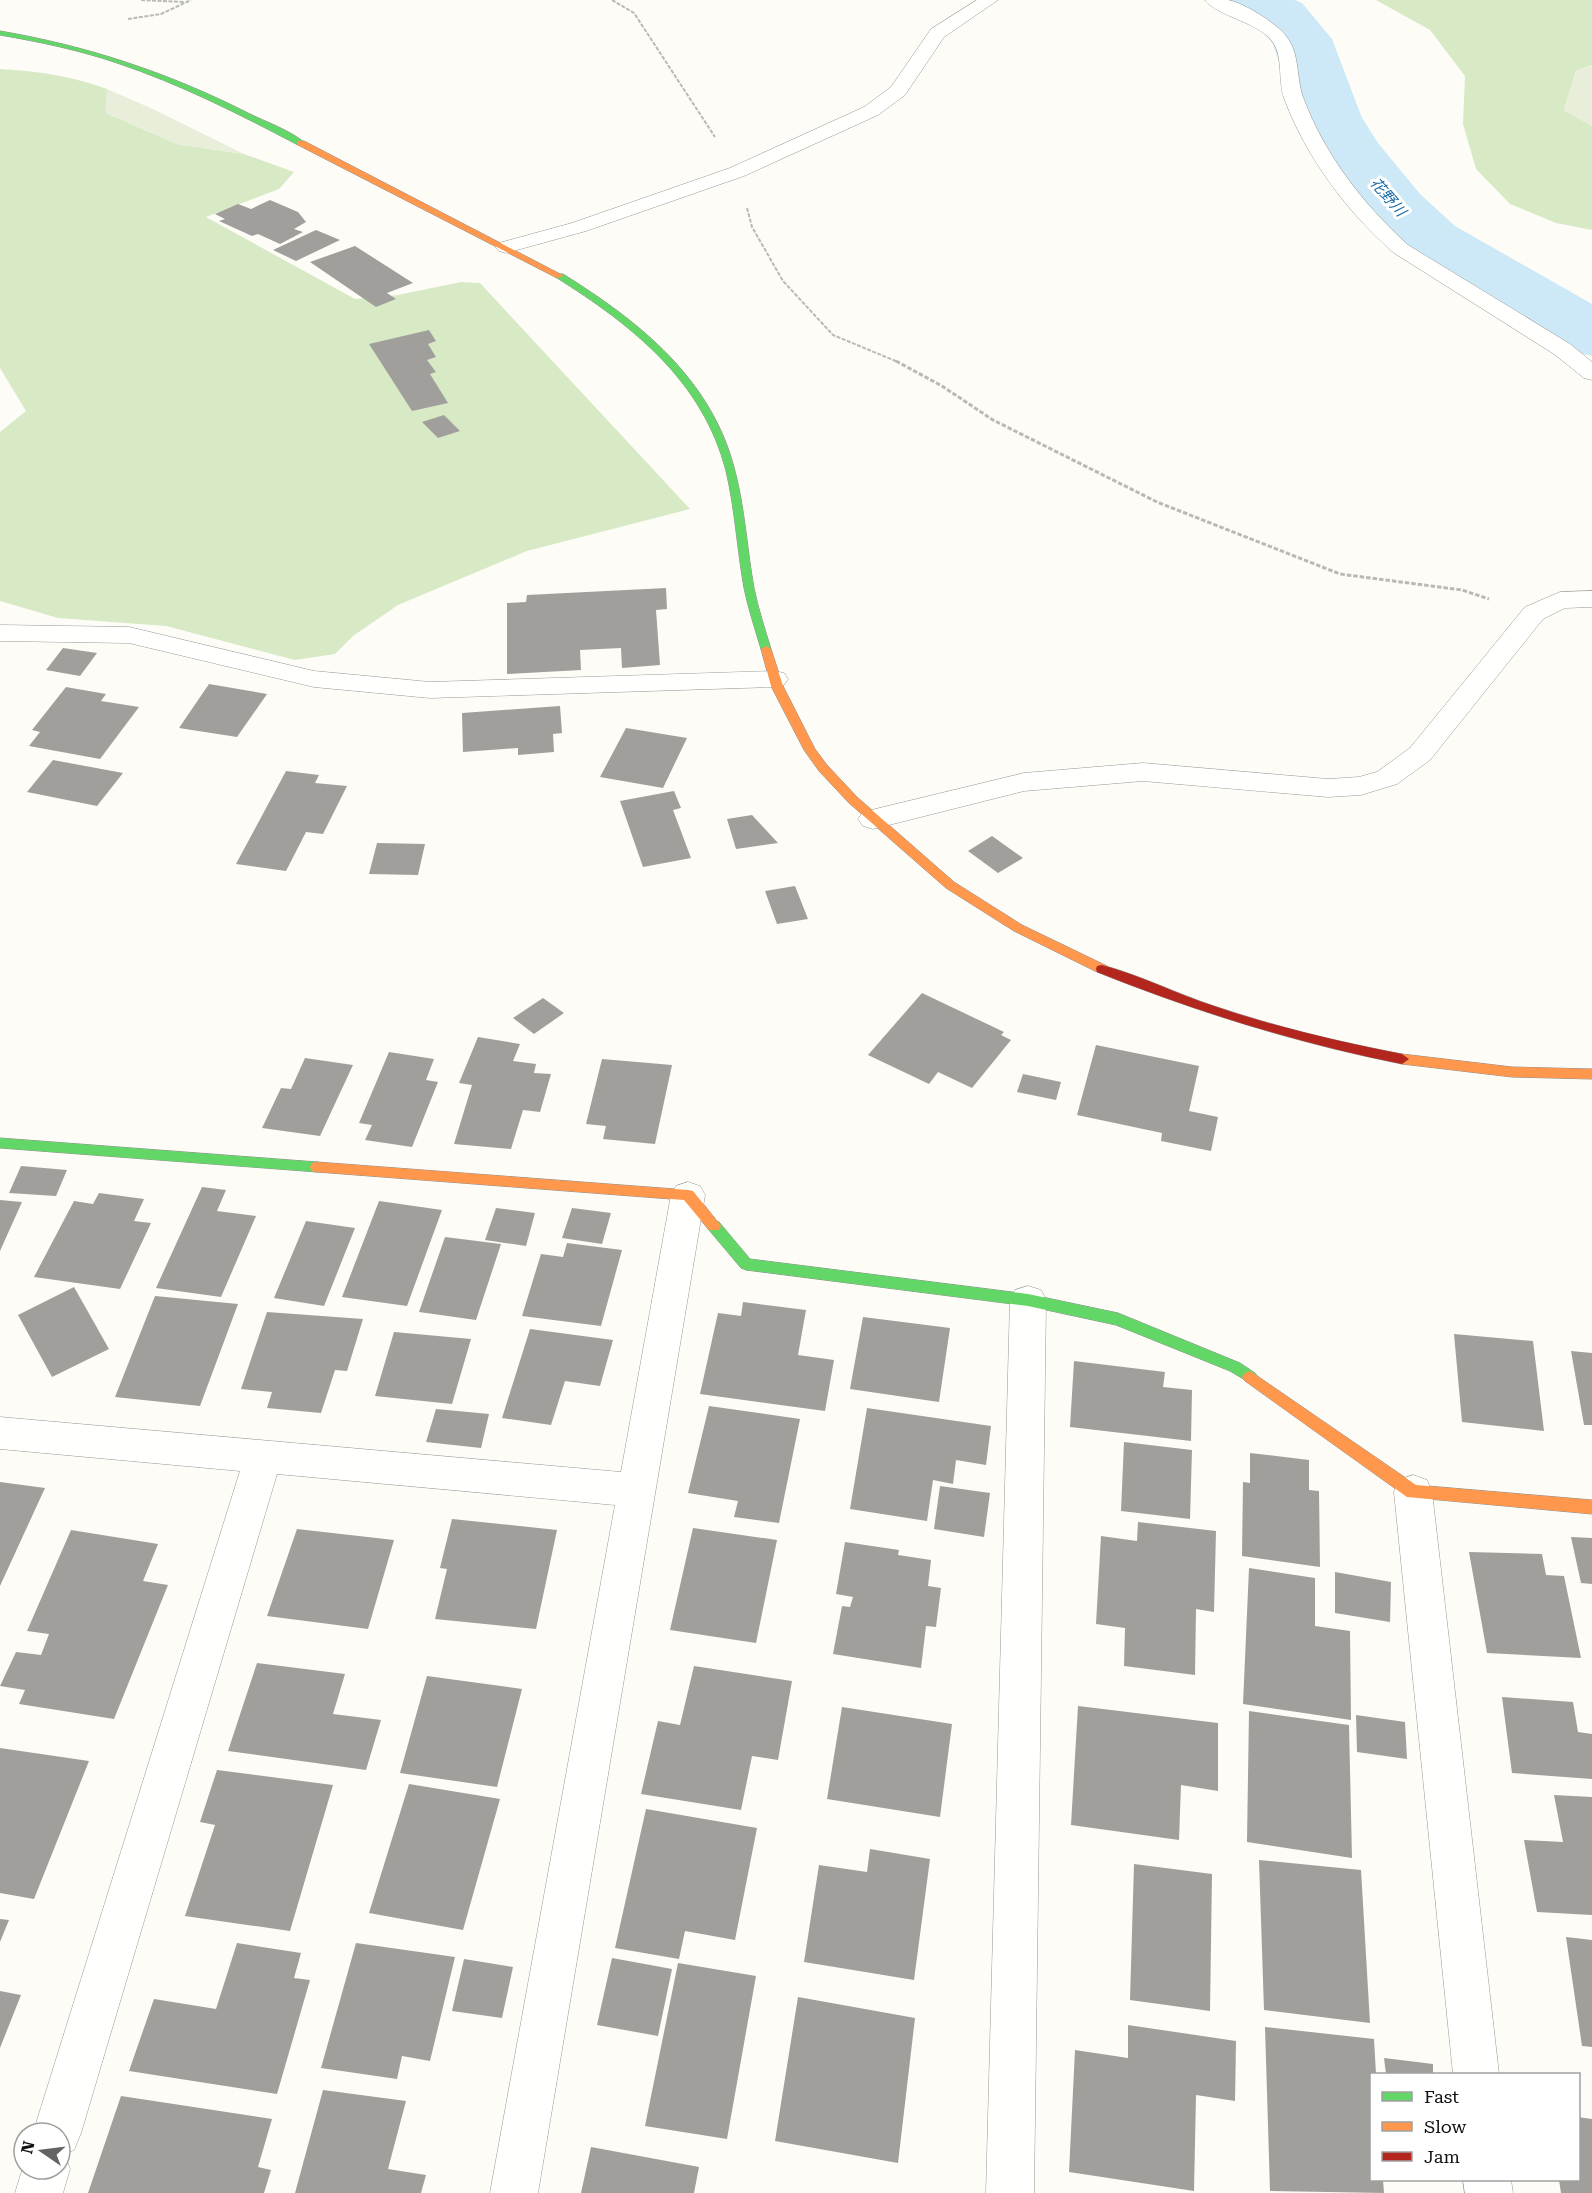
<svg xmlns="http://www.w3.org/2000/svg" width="1592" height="2193" viewBox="0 0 1592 2193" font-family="'Roboto Serif','Noto Sans JP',serif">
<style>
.forest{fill:#d8eac5}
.cemetery{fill:#e9eedb}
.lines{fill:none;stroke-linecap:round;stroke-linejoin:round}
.river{fill:#cde8f7;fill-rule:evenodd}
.building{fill:#a19f9c}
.street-casing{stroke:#979795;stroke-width:1}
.fast-casing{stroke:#8e8d8b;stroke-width:1}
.slow-casing{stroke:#8e8d8b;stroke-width:1}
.jam-casing{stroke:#8e8d8b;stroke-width:1}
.path-far1{stroke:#b9b9b8;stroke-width:2;stroke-dasharray:4 1.5;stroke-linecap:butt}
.path{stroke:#b9b9b8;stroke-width:3;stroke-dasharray:4.5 2;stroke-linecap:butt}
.street{fill:#fffffe;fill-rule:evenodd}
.fast{fill:#63d668;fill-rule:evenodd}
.slow{fill:#ff974d;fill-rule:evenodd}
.jam{fill:#b3261e;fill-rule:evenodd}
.labels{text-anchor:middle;stroke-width:6;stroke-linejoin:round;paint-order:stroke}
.far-water-label{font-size:15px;font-style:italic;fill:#1768a6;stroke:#fff}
</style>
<rect width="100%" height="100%" fill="#fdfcf7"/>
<path class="forest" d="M1376 0H1592V65L1576 71 1564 110 1592 126V230L1556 223 1510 204 1476 169 1463 124 1465 76 1430 30Z
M0 69C38 71 72 76 107 89L106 113 177 144 244 154 294 172 279 189 206 217 355 299 398 295 461 282 480 283 690 509 527 551 398 605 353 636 335 654 295 660 166 626 58 618 0 601V432L26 411 0 368Z"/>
<path class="cemetery" d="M1592 65V126L1564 111 1576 71Z
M107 89 153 109 244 154 177 144 106 113Z"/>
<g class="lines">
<path class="river" d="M1221 0H1295L1302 3 1332 39 1362 118 1378 143 1420 194 1455 226 1592 304V356L1566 350 1405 256 1372 222 1328 167 1298 118 1273 44 1260 29 1229 12Z"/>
</g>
<path class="building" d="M270 200 298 212 306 222 294 229 303 232 280 244 258 234 252 236 219 221 225 219 215 214 238 204 251 209Z
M316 230 340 240 296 261 273 250Z
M355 246 413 283 387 293 396 299 376 307 310 262Z
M429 330 436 341 428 344 436 357 427 360 436 372 430 374 448 403 412 411 369 344Z
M444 415 460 431 438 438 422 422Z
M666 588 667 609 656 610 660 665 622 668 621 648 580 650 581 670 507 674V603L526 602 527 595Z
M63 648 97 653 80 676 46 670Z
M209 684 267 694 237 737 179 728Z
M66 687 106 694 101 701 139 707 100 759 29 746 40 732 32 730Z
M560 706 562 733 553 734 554 752 518 755V748L463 752 462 713Z
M626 728 687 738 663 788 600 777Z
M53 760 123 773 97 806 27 792Z
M286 771 319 775 315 783 347 786 323 834 306 832 286 871 236 864Z
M674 791 681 808 673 810 691 858 643 867 620 801Z
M752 815 778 843 736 849 727 819Z
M992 836 1023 858 998 873 968 851Z
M377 843 425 844 418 875 369 874Z
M795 886 808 919 777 924 765 891Z
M922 993 1004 1032 1001 1035 1011 1040 972 1088 938 1072 929 1084 868 1055Z
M543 998 564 1013 534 1034 513 1018Z
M478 1037 520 1044 513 1061 536 1064 534 1073 551 1074 540 1112 523 1110 511 1149 454 1144 472 1085 459 1083Z
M1096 1045 1199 1066 1189 1111 1218 1117 1211 1151 1161 1141 1162 1133 1077 1115Z
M389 1052 434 1059 426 1080 438 1082 412 1147 365 1140 372 1125 359 1123Z
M305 1058 353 1065 320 1136 262 1128 281 1088 291 1089Z
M602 1059 672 1065 655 1144 603 1139 606 1126 586 1124Z
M1023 1074 1061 1082 1056 1100 1017 1092Z
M21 1166 67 1170 56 1196 9 1193Z
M202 1187 226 1190 217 1211 256 1216 221 1297 156 1288Z
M99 1193 144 1199 134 1221 151 1223 120 1289 34 1277 74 1201 93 1204Z
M0 1200 22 1202 0 1251Z
M379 1201 442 1210 407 1306 342 1297Z
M496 1208 535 1213 526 1246 485 1240Z
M572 1208 611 1213 602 1244 562 1238Z
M306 1221 355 1228 324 1306 274 1298Z
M445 1237 501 1244 476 1320 419 1312Z
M567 1243 622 1250 601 1326 522 1316 541 1254 563 1257Z
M74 1287 109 1349 52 1377 18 1315Z
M155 1296 238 1304 200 1406 115 1397Z
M743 1302 806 1310 798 1355 834 1360 825 1411 700 1394 718 1313 741 1316Z
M267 1312 363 1319 347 1371 335 1370 321 1413 267 1408 272 1392 241 1389Z
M863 1317 950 1328 939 1402 850 1389Z
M530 1329 613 1340 600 1386 565 1381 551 1425 502 1418Z
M394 1332 471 1339 452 1404 375 1396Z
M1454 1334 1533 1341 1544 1431 1462 1422Z
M1571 1351 1592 1353V1425H1584Z
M1074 1361 1165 1372 1163 1387 1192 1390 1191 1441 1070 1427Z
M709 1406 800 1419 779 1523 734 1517 738 1501 688 1493Z
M867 1408 991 1426 986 1465 956 1460 953 1484 933 1480 927 1521 850 1509Z
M436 1409 489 1414 481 1448 426 1442Z
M1124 1442 1192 1450 1190 1519 1121 1511Z
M1250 1453 1309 1460V1490L1319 1491 1320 1567 1242 1556 1243 1482 1250 1483Z
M0 1482 45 1488 0 1586Z
M940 1486 990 1493 984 1537 934 1529Z
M452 1519 557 1530 536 1629 435 1619 447 1569 440 1568Z
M1138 1522 1216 1531 1214 1612 1196 1609 1195 1675 1124 1666 1125 1628 1096 1624 1101 1536 1137 1541Z
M693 1528 777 1540 756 1643 670 1630Z
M297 1529 394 1540 368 1629 267 1616Z
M71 1530 158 1544 143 1581 168 1585 114 1719 19 1704 25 1690 0 1686 16 1652 41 1655 49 1634 27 1631Z
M1571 1537 1592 1538V1584L1581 1583Z
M845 1542 899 1550 898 1555 931 1560 928 1586 941 1588 936 1627 926 1626 921 1668 833 1654 842 1606 850 1607 853 1597 836 1594Z
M1469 1552 1542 1554 1546 1575 1564 1576 1581 1658 1487 1653Z
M1249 1568 1315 1578V1626L1350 1631 1351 1720 1243 1704Z
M1335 1572 1391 1582 1390 1622 1335 1613Z
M257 1663 345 1674 333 1714 381 1720 366 1770 228 1751Z
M694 1666 792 1681 778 1760 752 1756 741 1810 641 1794 658 1721 680 1725Z
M427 1676 522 1689 497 1787 400 1773Z
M1502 1697 1573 1702 1578 1732 1592 1734V1779L1512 1773Z
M1078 1706 1218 1723V1791L1181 1785 1179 1840 1071 1825Z
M842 1707 952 1724 940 1817 827 1799Z
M1249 1711 1349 1725 1352 1858 1247 1842Z
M1356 1715 1405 1722 1407 1759 1357 1752Z
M0 1748 89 1761 34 1899 0 1893Z
M217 1770 333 1785 290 1931 185 1916 215 1825 200 1822Z
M409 1784 500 1799 463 1930 369 1913Z
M1554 1795 1592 1797V1915L1537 1912 1524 1840 1563 1842Z
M646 1809 757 1828 735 1940 685 1931 679 1959 615 1948Z
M870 1849 930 1859 914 1980 804 1962 819 1865 867 1872Z
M1259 1860 1361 1870 1370 2023 1264 2010Z
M1134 1864 1212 1874 1210 2011 1130 2000Z
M0 1919 9 1920 0 1942Z
M1566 1937 1592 1940V2047L1582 2046Z
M237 1943 301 1953 294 1978 310 1980 277 2094 129 2071 154 1999 216 2009Z
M356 1943 455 1957 430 2061 402 2056 397 2079 321 2068Z
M612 1958 672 1969 658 2036 597 2025Z
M464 1959 513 1967 502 2018 452 2011Z
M678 1963 756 1976 727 2139 645 2126Z
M0 1991 21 1995 0 2048Z
M798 1997 915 2018 898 2163 775 2141Z
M1128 2025 1236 2041 1235 2101 1196 2095 1194 2191 1069 2172 1075 2050 1128 2058Z
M1265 2027 1374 2039 1376 2074H1372V2180H1383L1384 2193 1270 2191Z
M1384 2058 1433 2064V2074H1386Z
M323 2090 406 2101 388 2169 426 2175 421 2193H295Z
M121 2096 272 2119 258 2167 271 2170 264 2193H88Z
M1578 2117 1592 2119V2193H1561L1559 2180H1578Z
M591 2147 699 2167 694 2193H581Z"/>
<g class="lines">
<defs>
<path id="street" d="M977 0H998L944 37 905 95 878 115 744 176 586 231 506 253 499 251 495 247 499 243 572 223 730 168 864 107 891 87 931 29Z
M1205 0C1212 0 1221 0 1228 0 1244 3 1276 23 1286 36 1300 53 1296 77 1303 97 1324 154 1363 204 1408 245L1570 344 1592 362V380L1584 378 1554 354 1394 253C1346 211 1306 157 1284 98 1278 81 1283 59 1274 44 1261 22 1217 17 1205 0Z
M1592 591V607L1565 608 1543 619 1430 760 1397 784 1361 795 1328 797 1143 781 1024 791 873 829 863 826 858 819 863 812 1024 773 1143 763 1328 779 1359 777 1377 772 1410 748 1525 607 1560 592Z
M0 625 129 627 314 671 430 682 774 671 784 673 788 679 784 685 774 687 430 698 314 687 129 643 0 641Z
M688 1182 700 1186 705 1195 538 2193H490L615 1505 277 1474 81 2133 74 2150 64 2154 70 2169 63 2193H15L24 2164V2169H60V2133H33L240 1471 0 1449V1417L621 1472 671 1195 676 1186Z
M1028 1286 1041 1290 1046 1300 1034 2193H986L1010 1300 1015 1290Z
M1413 1475 1427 1480 1432 1492 1499 2074H1453L1394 1492 1399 1480Z
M1463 2180H1511L1513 2193H1465Z"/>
<path id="fast" d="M0 31C88 46 169 73 248 113 266 122 290 130 305 143L298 145C239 114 180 84 117 63 79 50 40 42 0 35Z
M557 274H563C640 322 712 379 735 471 745 509 747 549 754 588 758 608 765 629 771 649L770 651H762L761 649C755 629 748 608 744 588 737 549 735 509 726 471 703 381 632 325 557 278Z
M0 1138 317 1162 322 1163 324 1167 322 1171 317 1172 0 1148Z
M714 1220 719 1222 750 1259 1028 1294 1118 1313 1240 1363 1255 1373 1258 1377 1255 1381 1250 1383 1230 1371 1116 1325 1028 1306 746 1270 741 1268 709 1230 707 1226 709 1222Z"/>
<path id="slow" d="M298 141H304L564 276 557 278 298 145Z
M766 646 771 649 783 686 815 749 827 765 857 797 954 882 1022 925 1107 966 1108 969 1107 972H1097L1014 931 946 888 849 803 819 771 804 750 771 686 761 649Z
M1402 1054 1512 1067 1592 1069V1079L1512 1077 1402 1064 1395 1059Z
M317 1162 688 1190 693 1191 721 1226 719 1230H709L684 1200 317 1172 312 1171 310 1167 312 1163Z
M1250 1371 1416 1485 1592 1500V1514L1407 1497 1245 1381 1242 1377 1245 1373Z"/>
<path id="jam" d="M1102 965C1140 975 1177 994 1214 1006 1276 1027 1339 1042 1402 1054L1409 1059 1402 1064C1297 1043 1197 1012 1097 972L1096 969 1097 966Z"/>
</defs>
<use href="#street" class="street-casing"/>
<use href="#fast" class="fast-casing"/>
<use href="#slow" class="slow-casing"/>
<use href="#jam" class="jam-casing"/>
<path class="path-far1" d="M141 0 185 2
M612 0 634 13 715 137
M128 19 161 14 191 0
M747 208 752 227 783 281 833 335 898 362"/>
<path class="path" d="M896 361 942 386 993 420 1157 502 1340 574 1462 590 1489 599"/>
<use href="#street" class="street"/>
<use href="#fast" class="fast"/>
<use href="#slow" class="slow"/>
<use href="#jam" class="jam"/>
</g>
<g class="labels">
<g class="far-water-label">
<text transform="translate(1388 197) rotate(49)" y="5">花野川</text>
</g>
</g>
<rect x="1370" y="2073" width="210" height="108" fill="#ffffff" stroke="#a0a0a0" stroke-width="1.5"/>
<rect x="1382" y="2092" width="30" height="9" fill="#63d668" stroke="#a0a0a0" stroke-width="1.5"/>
<text x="1424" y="2103" font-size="18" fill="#111111">Fast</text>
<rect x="1382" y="2122" width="30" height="9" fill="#ff974d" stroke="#a0a0a0" stroke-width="1.5"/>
<text x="1424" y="2133" font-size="18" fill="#111111">Slow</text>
<rect x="1382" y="2152" width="30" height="9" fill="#b3261e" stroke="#a0a0a0" stroke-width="1.5"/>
<text x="1424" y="2163" font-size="18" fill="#111111">Jam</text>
<g transform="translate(42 2151) rotate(284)"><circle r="28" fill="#ffffff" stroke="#a0a0a0" stroke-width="1.5"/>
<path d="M0-4.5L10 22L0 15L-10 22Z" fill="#646362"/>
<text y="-9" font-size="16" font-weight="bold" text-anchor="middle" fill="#111111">N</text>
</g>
</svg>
